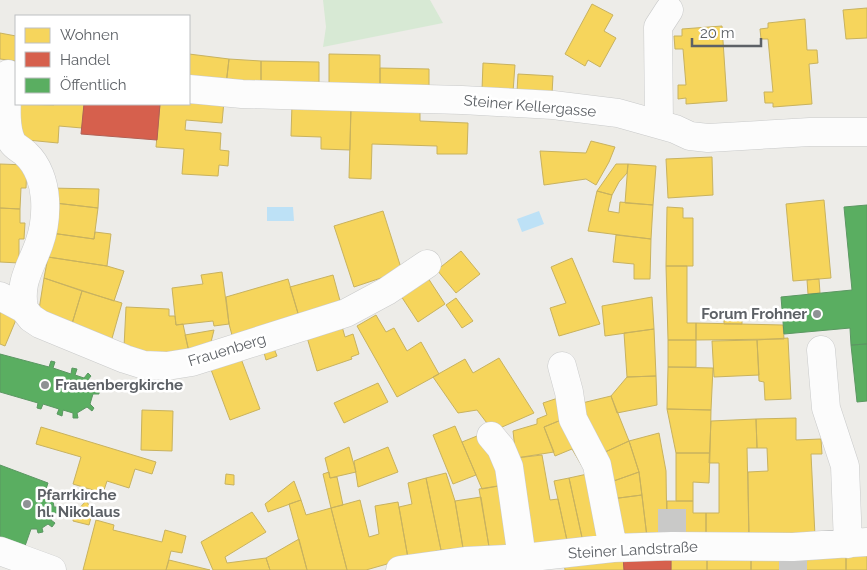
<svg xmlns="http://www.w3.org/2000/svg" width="867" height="570" viewBox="0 0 867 570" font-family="Raleway,sans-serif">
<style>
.green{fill:#d7e9d4}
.water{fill:#bde1f6}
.homes{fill:#f6d55c;stroke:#c8b25f}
.shops{fill:#d6604d;stroke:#b26054}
.public{fill:#5aae61;stroke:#5b9762}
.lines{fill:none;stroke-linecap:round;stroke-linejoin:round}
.minor-tunnel{stroke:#c9c9c8;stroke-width:28;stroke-dasharray:28 14;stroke-linecap:butt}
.minor-casing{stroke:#c9caca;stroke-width:29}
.minor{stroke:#fcfcfc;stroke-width:28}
.poi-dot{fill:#8f9294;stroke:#fff;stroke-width:2}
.labels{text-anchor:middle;stroke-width:5;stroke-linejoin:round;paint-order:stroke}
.street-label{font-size:15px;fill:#5d6166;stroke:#fff}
.poi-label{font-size:15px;font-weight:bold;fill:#5d6166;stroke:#fff;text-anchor:start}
</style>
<rect width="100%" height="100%" fill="#edece8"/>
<path class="green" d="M323 0H430L443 23 323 47 326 27Z"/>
<path class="water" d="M267 207H293L294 221H267Z
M539 211 544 224 522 232 517 219Z"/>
<path class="homes" d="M592 4 613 15 604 31 616 38 600 67 588 60 585 66 565 54Z
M867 8V38L846 39 843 10Z
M805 19 807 50H817L818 63 809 64 812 104 773 107V103H765L764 92H773L768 39H761L760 29 768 28V23Z
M722 26 727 101 686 104V98L678 99V85H686L683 49H675L674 36H682V29Z
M0 33 16 36V61L0 59Z
M189 54 229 59 226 85 189 81Z
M329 54 380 55V86L329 85Z
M229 59 261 61V87L226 85Z
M261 61 319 62V88L261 87Z
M483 63 515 65 513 92 482 90Z
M380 68 429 69V86H380Z
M518 74 553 76 552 94 517 92Z
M189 98 224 101 222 123 186 120 185 130 221 133 220 150 229 151 228 166 219 165 218 176 182 174 184 149 156 147 160 104H189Z
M20 104 54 105V104H84L82 128 59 126 58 143 17 139Z
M292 104 351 106 350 150 321 149V137L291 136Z
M351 106 420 108V121L468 123 467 154H437V146L372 144 371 179 349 178Z
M591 141 615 147 609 162 596 185 586 179 544 185 540 151 586 153Z
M712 157 713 195 668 198 666 159Z
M0 164 27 165 26 188H21L20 209 0 208Z
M616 164H628L627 173 619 182 612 195 597 191Z
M628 164 656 166 653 205 625 203Z
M49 188 99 189 98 208 55 203Z
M597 191 612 195 608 211 619 213 620 202 653 205 651 239 588 231Z
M824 200 831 278 793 281 786 204Z
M55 203 98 208 94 239 51 233Z
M667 207 683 208V218H693V266H666Z
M0 208 20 209V223H25L24 239H19V263L0 262Z
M383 211 402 271 354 287 334 226Z
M95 232 111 234 107 266 48 257 51 233 94 239Z
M616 235 651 239 650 279H634V264L613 262Z
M461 251 480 274 456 293 437 270Z
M48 257 107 266 124 271 114 301 44 278Z
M572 258 600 324 559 336 550 308 566 303 551 267Z
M666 266H687V323H696V340H668Z
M222 272 229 324 214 326 213 321 176 325 172 288 203 284 201 275Z
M333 275 342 308 300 320 290 287Z
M44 278 82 291 71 327 38 316Z
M428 278 445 304 418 322 401 296Z
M288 279 300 320 233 339 229 324 226 297Z
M819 279 820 293 808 294 807 280Z
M82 291 122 303 111 342 71 327Z
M652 297 654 329 605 336 602 306Z
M456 298 473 321 462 328 446 305Z
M0 307 18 315 5 346 0 344Z
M126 307 169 309V316H175L176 325 183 324 189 352 147 355 124 347Z
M724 313H742V324H724Z
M376 315 386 332 394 328 407 351 421 342 439 374 397 397 357 326Z
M341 323 345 337 353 334 359 354 351 357 352 359 317 371 306 334Z
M696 323 783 325 784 339 696 340Z
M654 329 656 376 627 377 624 333Z
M214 330 210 346 189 352 185 335Z
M788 338 791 399 765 400 764 382 759 381 757 340Z
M668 340H696V367H668Z
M757 340 759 375 714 377 712 341Z
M273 346 277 356 266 360 263 349Z
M240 356 260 409 230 420 210 367Z
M499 358 534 413 493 431 477 410 458 413 433 377 465 359 473 373Z
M668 367 713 368 711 410 667 409Z
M656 376 657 405 617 413 611 396 627 377Z
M378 383 388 402 344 423 334 403Z
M564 396 566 418 544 427 554 452 516 458 513 431 537 424V419L547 415 543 403Z
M611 396 629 441 603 453 578 404Z
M667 409 711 410 710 453H676Z
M142 410 173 411 172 451 141 450Z
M566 418 591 461 582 466 572 449 555 456 544 427Z
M796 418V440L821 439 822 454H811L815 536 749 538 748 472 768 471 767 448H757L756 419Z
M756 419 757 448H747L749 538 706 537V513H719V463H709L711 421Z
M455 426 476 475 453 484 433 435Z
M41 427 156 462 152 474 135 469 129 488 107 481 103 493 73 484 81 457 36 444Z
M659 433 666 471 667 537H647L639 472 629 441Z
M477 436 493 447 504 485 482 489 462 442Z
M629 441 639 472 608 483 603 453Z
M349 447 356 472 330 478 325 458Z
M388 447 398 472 358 487 354 461Z
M676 453H710L709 483 693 482V501H676Z
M542 455 550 500 558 499 568 545 527 550 516 458Z
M329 472 330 478 337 477 343 505 331 508 323 474Z
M639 472 642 495 611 499 608 483Z
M446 473 455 501 463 548 441 550 426 478Z
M592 473 606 537 583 542 569 478Z
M226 474 234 475V485L225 484Z
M426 478 441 550 408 558 399 507 412 504 408 483Z
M569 478 583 542 568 545 554 481Z
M294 481 301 500 268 512 265 504Z
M504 485 515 548 490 552 479 489Z
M642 495 647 537 616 540 611 499Z
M481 497 489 547 463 548 455 501Z
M301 500 306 515 331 508 347 570H307L289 504Z
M360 500 369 537 379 534 375 506 398 502 408 558 366 570H347L331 508Z
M86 501 93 510 89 525 73 521 74 514Z
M667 501H693V513H706V537H667Z
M252 512 266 532 225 557 227 563 266 558 270 570H213L201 542Z
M96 520 114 525 113 530 162 542 165 530 186 536 182 553 171 551 166 570H83Z
M299 539 307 570H270L266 558Z
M867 552V570H846V554Z
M846 554V570H802V557Z
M671 555 707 556V570H671Z
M623 556 624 570H565L564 562Z
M707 556 751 557V570H707Z
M751 557H802V570H751Z
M169 560 210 570H166Z"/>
<path class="shops" d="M84 104H160L157 140 81 134Z
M671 555V570H624L623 556Z"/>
<path class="public" d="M867 205V344L851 345 850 328 784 334 781 297 852 290 844 207Z
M867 344V401L857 402 851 345Z
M0 354 49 367 51 361 55 362 53 368 71 374 72 368 77 369 75 375 84 378 88 373 91 376 87 381 92 390 99 389V394H93L90 404 94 408 92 411 87 407 77 413 78 418H73V413L63 410 62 416 57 414 59 409 43 404 41 409 37 408 38 403 0 392Z
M0 465 48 483 45 492 50 497 55 494 57 498 53 501 54 507H59V513H54L51 520 55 523 52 527 48 524 42 528 43 532 38 533 37 529H31L25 546 0 537Z"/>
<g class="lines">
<path class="minor-tunnel" d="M672 537V501
M793 557V570"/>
<defs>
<path id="minor" d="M8 74C8 93 3 125 12 142 15 147 22 150 26 154 38 165 44 183 45 199 46 214 44 230 39 244 30 269 19 282 24 309
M189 89 242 94 462 100 553 105 618 113 675 129 690 136 708 138 810 132H867
M659 124 658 27 669 10
M0 296 24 309 31 318 40 324 125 359 144 365 167 366 192 362 346 313 387 291 427 264
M821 350 826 408 845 466 848 544
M562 366 569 392 573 419 597 465 613 548
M491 436 501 448 509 467 521 551 524 558
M0 551 52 570
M400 570 465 561 524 558 613 548 672 546 793 547 867 542"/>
</defs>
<use href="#minor" class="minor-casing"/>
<use href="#minor" class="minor"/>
</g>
<g class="poi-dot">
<circle cx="817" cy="314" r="5"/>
<circle cx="45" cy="385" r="5"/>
<circle cx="27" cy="504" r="5"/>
</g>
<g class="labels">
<g class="street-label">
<text transform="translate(530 106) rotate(5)" y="5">Steiner Kellergasse</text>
<text transform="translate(227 350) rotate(-17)" y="5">Frauenberg</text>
<text transform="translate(633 550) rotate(-3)" y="5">Steiner Landstraße</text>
</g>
<g class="poi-label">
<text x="807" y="319" text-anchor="end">Forum Frohner</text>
<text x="55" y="390">Frauenbergkirche</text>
<text x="37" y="500">Pfarrkirche<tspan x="37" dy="17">hl. Nikolaus</tspan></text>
</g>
</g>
<rect x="15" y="15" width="175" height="90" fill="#ffffff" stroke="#bec0c2"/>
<rect x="25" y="28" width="25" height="15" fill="#f6d55c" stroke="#bec0c2"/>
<text x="60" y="40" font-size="15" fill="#5d6166">Wohnen</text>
<rect x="25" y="52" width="25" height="15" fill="#d6604d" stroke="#bec0c2"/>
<text x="60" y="65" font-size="15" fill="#5d6166">Handel</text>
<rect x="25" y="78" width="25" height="15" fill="#5aae61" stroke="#bec0c2"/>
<text x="60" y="90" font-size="15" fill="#5d6166">Öffentlich</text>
<path d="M692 38v8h69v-8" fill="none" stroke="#5d6166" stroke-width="2.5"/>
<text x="700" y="38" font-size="15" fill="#5d6166" stroke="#ffffff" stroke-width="4" paint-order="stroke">20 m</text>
</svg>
